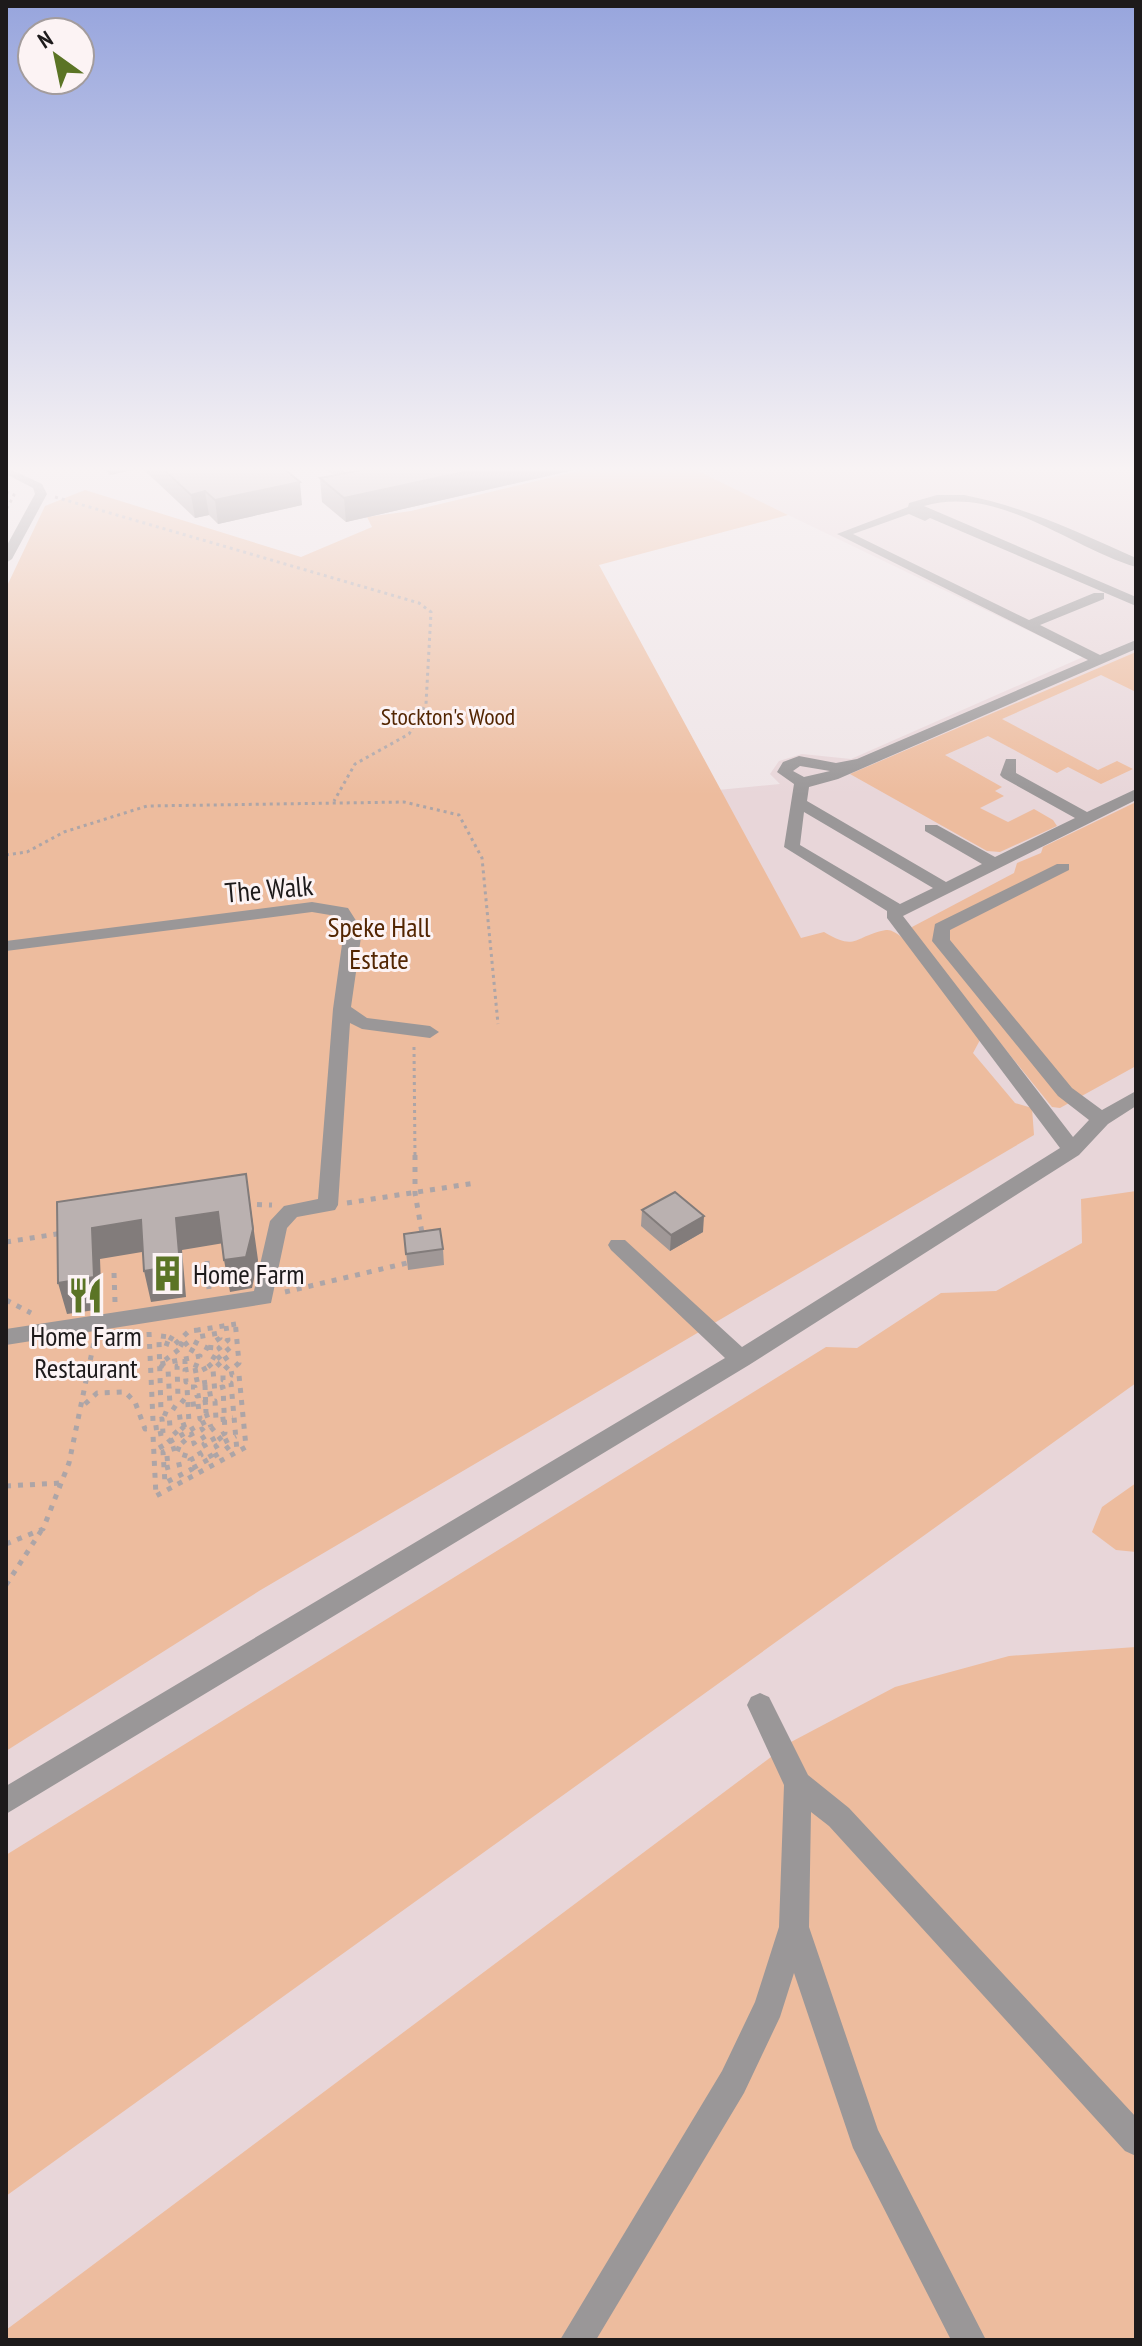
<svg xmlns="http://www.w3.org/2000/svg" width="1142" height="2346" viewBox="0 0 1142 2346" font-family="'PT Sans Narrow',sans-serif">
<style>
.built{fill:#e8d6d9}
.green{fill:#edbc9e}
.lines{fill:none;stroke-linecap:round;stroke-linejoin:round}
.path-far1{stroke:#ada5a7;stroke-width:3;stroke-dasharray:3 4;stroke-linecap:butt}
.path{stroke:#ada5a7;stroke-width:5;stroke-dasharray:5 7;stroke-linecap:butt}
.minor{fill:#9a9798;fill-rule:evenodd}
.path-bridge{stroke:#ada5a7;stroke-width:5;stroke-dasharray:5 7;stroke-linecap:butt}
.wall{fill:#a09897}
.shaded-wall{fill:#827c7b}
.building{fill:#bab1b0;stroke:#827c7b;stroke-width:2}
.labels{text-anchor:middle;stroke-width:6;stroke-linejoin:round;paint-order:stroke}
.far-park-label{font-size:24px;fill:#532602;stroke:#fcf3f4}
.street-label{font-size:28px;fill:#1d1a1b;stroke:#fcf3f4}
.park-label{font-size:28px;fill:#532602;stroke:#fcf3f4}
.poi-label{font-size:28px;fill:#1d1a1b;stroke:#fcf3f4;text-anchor:start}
</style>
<rect width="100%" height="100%" fill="#efe5e7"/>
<path class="built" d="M710 467H1136V2340H6V1626L810 955 718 790 780 784 770 774 779 761 802 754 851 759 1083 657 697 471Z"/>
<path class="green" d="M595 467H710L698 471 788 515 599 565 801 938 824 932C857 952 854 936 886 930 908 926 966 1021 980 1040L973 1053 1015 1103 1032 1108 1034 1135 259 1591 6 1751V588L45 506 85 490 301 557 372 527 367 517 411 511Z
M1136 652V692L1101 675 1002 719 1098 770 1117 761 1133 769 1101 784 1068 767 1057 773 988 736 945 755 1002 787 995 791 1004 796 980 808 1008 822 1034 809 1053 820 1057 826 1000 852 987 851 850 774Z
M1136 802V1066L1060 1108 1052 1107 925 950 913 934 912 927 1014 873 1017 863 1041 853 1043 847Z
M1136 1191V1383L6 2196V1855L826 1347 857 1348 941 1293 996 1291 1082 1243 1081 1199Z
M1136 1483V1552L1116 1550 1092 1532 1102 1507Z
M1136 1647V2340H6V2330L791 1742 895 1687 1009 1656Z"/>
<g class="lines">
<path class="path-far1" d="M6 492 14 495 6 510
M55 497 419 603 431 612 426 704 409 734 355 764 334 801
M6 855 27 852 64 832 147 806 404 802 459 815 482 858 498 1024
M414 1047 415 1157"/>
<path class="path" d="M415 1155V1193L422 1233
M347 1203 475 1183
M245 1204 272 1205
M6 1242 63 1233
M207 1261 209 1289
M114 1273 115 1302
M285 1292 407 1263
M6 1300 31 1313
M226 1326 228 1340 219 1348 230 1364 223 1371V1380L231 1383 237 1451
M149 1332 153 1421 162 1419 163 1433 176 1448 163 1452 165 1483 192 1469 190 1460 201 1455 194 1443 187 1445 170 1427 169 1415 161 1412 159 1341 173 1346 189 1331 198 1330
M161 1336 169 1337
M185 1359V1364L177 1366 178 1397 188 1405 215 1401 216 1420 233 1418
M160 1364 168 1369 170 1405 179 1411 181 1426 189 1423 187 1387H195L197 1396 215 1393 213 1370 221 1362 210 1355 211 1344 220 1338 219 1333 198 1337V1330L236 1324
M195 1368 196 1373 208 1367
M205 1385 204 1378 186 1382 185 1370 195 1368 200 1356 160 1364 191 1340 211 1350
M85 1404 97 1393 125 1392 135 1402 145 1429 161 1427
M198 1404 200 1419 207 1421 199 1425
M206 1413 211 1427
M181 1426 190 1435 202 1429 207 1435 201 1439 204 1444
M163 1433 153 1435 156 1496 246 1447 239 1375H232L231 1370 239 1363 235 1320
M167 1456 168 1467
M212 1458 204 1444 225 1433 223 1387 215 1389
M165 1468 182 1464 186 1452 176 1448
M193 1468 220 1453 216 1446 236 1436
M6 1486 61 1483
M6 1544 43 1529 69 1463 94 1342
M6 1585 41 1531"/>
<path class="minor" d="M6 467 42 484 47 494 12 559 6 563V547L35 494 33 488 6 474Z
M323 467C334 467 362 476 371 481 355 490 336 478 323 467Z
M964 495C1026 507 1079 533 1136 558V567C1069 547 998 484 924 506L1136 597V606L930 518 925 521 909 514 853 534 1029 620 1094 593H1104V599L1040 625 1100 655 1136 640V649L838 779 809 787 807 801 946 882 982 864 925 831V825H937L995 857 1075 818 1003 778 1000 775 1006 759H1016V773L1087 812 1136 789V800L903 916 1073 1137 1089 1120 1058 1096 932 941 935 924 1057 864H1069V870L950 930V940L1072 1088 1102 1110 1136 1091V1106L1108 1124 1079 1155 749 1365 6 1814V1786L725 1358 611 1250 608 1245 611 1240H625L742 1347 1060 1148 887 918V911L784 847 794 784 777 772 783 762 799 756 836 763 857 759 1088 660 837 534 908 507 909 503 937 495ZM800 766 830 771 804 777 793 771ZM804 812 933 888 900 904 800 845Z
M312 902 348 908 362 930 351 1007 367 1018 430 1026 439 1032 430 1038 362 1029 350 1023 338 1205 335 1210 297 1217 287 1228 271 1303 6 1345V1329L254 1291 270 1221 284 1206 318 1199 333 1009 344 930 336 916 312 912 6 951V941Z
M760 1693 769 1697 808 1775 849 1808 1136 2117V2156L1125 2151 829 1826 811 1812 809 1927 878 2130 986 2340H951L853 2148 794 1973 780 2017 744 2093 596 2340H560L722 2071 755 2002 779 1927 784 1785 747 1705 751 1697Z"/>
<path class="path-bridge" d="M169 1337 195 1352
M208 1367 233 1345
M205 1385 206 1413
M211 1427 230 1451
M159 1448 199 1425"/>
</g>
<path class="wall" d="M101 467H282L302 505 218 524 209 515 195 518 142 468 110 475Z
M376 467H587L346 522 322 502 320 478Z
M642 1210 703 1232 670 1251 641 1226Z
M404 1234 443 1249 444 1265 408 1270Z"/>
<path class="shaded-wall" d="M109 467H142V468L110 475Z
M487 467H587L346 522 344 498Z
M300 482 302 505 218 524 215 500Z
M205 491 209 515 195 518 191 495Z
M246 1174 258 1260 252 1288 230 1292 224 1260Z
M218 1212 224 1243 182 1250 186 1297 151 1302 144 1271 176 1218Z
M704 1216 703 1232 670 1251 671 1235Z
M141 1220 148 1251 100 1259 102 1309 67 1314 58 1283 92 1228Z"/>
<path class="building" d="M161 467H282L300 482 215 500 205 491 191 495Z
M377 467H487L344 498 320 478Z
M246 1174 253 1229 246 1257 224 1260 218 1212 176 1218 180 1265 144 1271 141 1220 92 1228 94 1277 58 1283 57 1202Z
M675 1192 704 1216 671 1235 642 1210Z
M440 1229 443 1249 406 1254 404 1234Z"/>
<linearGradient id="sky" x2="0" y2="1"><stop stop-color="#97a5dd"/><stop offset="0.59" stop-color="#f8f3f4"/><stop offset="1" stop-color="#f8f3f4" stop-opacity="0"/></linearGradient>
<rect width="1142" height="795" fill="url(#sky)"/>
<defs>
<symbol id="building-bare" viewBox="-9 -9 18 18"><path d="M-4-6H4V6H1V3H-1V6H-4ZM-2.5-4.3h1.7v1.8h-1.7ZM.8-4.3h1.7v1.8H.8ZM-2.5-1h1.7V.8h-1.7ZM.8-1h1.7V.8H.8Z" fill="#5b7425" stroke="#fcf3f4" stroke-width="2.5" paint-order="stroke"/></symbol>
<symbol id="restaurant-bare" viewBox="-9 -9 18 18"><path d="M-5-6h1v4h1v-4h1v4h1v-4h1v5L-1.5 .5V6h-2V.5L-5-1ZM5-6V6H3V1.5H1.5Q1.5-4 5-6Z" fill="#5b7425" stroke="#fcf3f4" stroke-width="2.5" paint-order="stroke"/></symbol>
</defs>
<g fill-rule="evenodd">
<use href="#building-bare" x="142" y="1248" width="51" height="51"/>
<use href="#restaurant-bare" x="60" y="1270" width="51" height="51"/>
</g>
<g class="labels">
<g class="far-park-label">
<text x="448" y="725">Stockton's Wood</text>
</g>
<g class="street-label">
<text transform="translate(269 889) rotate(-5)" y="10">The Walk</text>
</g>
<g class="park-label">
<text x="379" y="937">Speke Hall<tspan x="379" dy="32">Estate</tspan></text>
</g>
<g class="poi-label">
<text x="193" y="1284">Home Farm</text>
<text x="86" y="1346" text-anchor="middle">Home Farm<tspan x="86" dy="32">Restaurant</tspan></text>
</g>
</g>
<rect width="1142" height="2346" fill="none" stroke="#1d1a1b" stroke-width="16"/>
<g transform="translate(56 56) rotate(327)"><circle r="38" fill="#fcf3f4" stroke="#a39c9d" stroke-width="2"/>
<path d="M0-6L14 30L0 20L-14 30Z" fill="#5b7425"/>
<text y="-12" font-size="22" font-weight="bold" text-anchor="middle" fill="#1d1a1b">N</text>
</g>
</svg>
